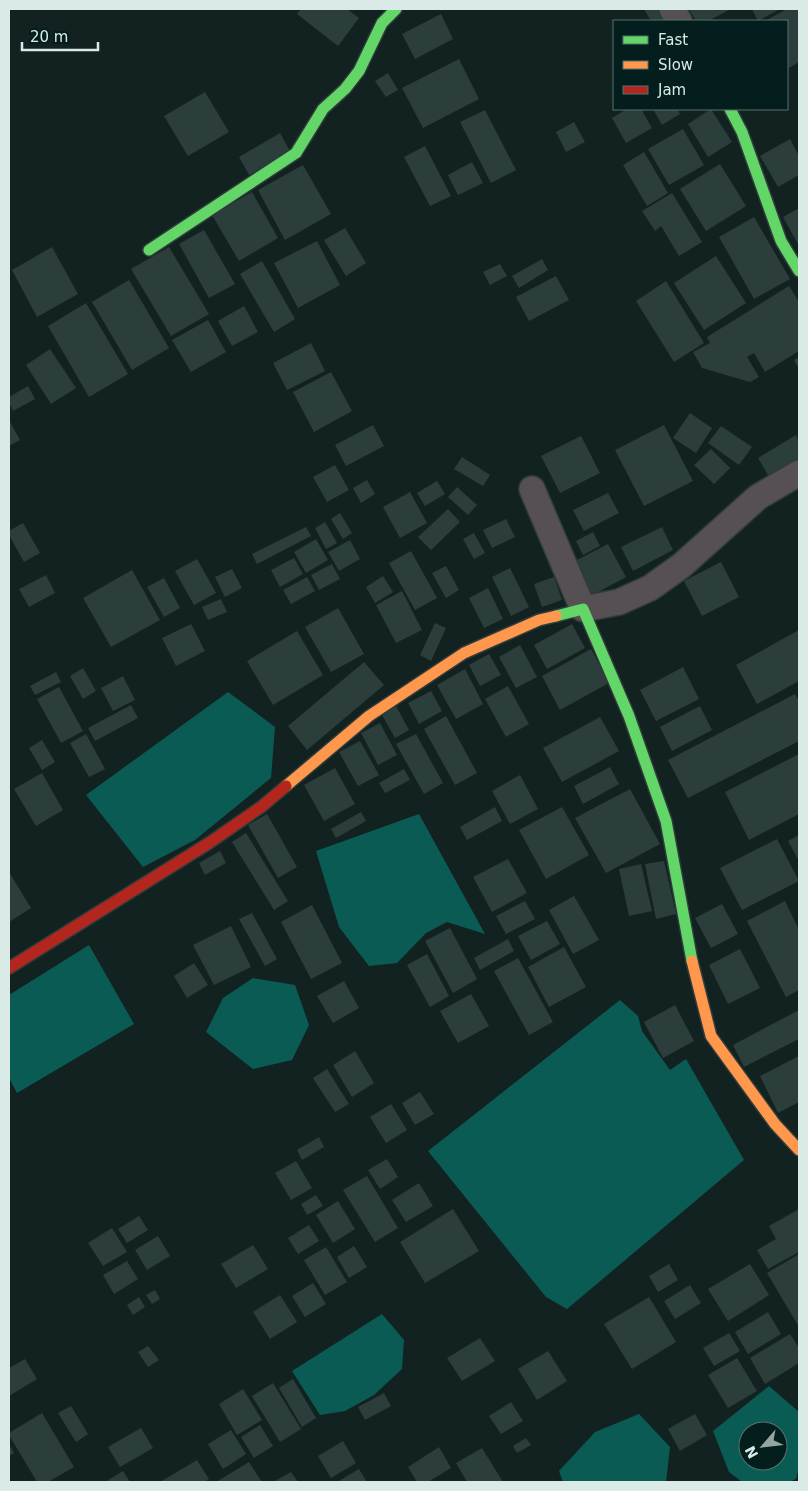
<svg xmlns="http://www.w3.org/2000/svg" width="808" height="1491" viewBox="0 0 808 1491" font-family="'DejaVu Sans',sans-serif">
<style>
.water{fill:#0b5b55;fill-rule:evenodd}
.building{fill:#2c3e3c}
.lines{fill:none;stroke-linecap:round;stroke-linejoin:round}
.street-casing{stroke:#303c3b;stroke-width:28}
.fast-casing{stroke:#303c3b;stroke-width:14}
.slow-casing{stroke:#303c3b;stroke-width:14}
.jam-casing{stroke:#303c3b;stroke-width:14}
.street{stroke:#565054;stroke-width:25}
.fast{stroke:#63d668;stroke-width:11}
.slow{stroke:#ff974d;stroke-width:11}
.jam{stroke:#b3261e;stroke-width:11}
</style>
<rect width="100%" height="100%" fill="#122220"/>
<path class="water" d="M228 692 275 727 271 778 195 840 143 867 86 795Z
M419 814 485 934 447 922 426 933 397 963 369 966 339 927 316 851Z
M89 945 134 1024 17 1093 9 1078V995Z
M253 978 295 985 309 1025 292 1060 253 1069 206 1032 223 998Z
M620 1000 638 1016 642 1031 670 1070 686 1059 744 1160 567 1309 546 1297 428 1151Z
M382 1314 404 1340 402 1369 374 1395 345 1411 320 1415 292 1371Z
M769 1386 799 1412V1468L796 1479 789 1482H742L729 1472 713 1431ZM748 1431H778V1461H748Z
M639 1414 670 1447 666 1482H563L559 1471 595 1432Z"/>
<path class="building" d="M301 9H347L359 18 338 46 297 14Z
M644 9H667L674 21H651Z
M689 9H731L708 21H696Z
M752 9H780L758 21Z
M787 9H799V62L789 68 787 64V21H765Z
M441 14 453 39 415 59 402 34Z
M459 59 479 99 423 128 402 88Z
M388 73 398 90 386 97 375 81Z
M205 92 229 132 188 156 164 116Z
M627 109H641L652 128 626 143 612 118Z
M653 109H677L680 114 662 125Z
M711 109 732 142 708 157 688 124Z
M485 110 516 170 491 183 460 122Z
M574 122 585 142 566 152 556 132Z
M683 129 704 165 669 185 648 149Z
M280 133 290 151 249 175 239 157Z
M790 139 799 156V175L778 187 760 156Z
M425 146 451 196 430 206 404 157Z
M644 152 668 193 647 206 623 165Z
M472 162 483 183 458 195 448 175Z
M720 164 746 206 706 231 680 189Z
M303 165 331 214 285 240 258 190Z
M252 192 278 238 239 261 212 215Z
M672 193 702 242 679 256 661 226 655 231 642 211Z
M799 208V246L783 217Z
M754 217 790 279 754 299 719 237Z
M345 228 366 263 346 276 324 240Z
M204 230 235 284 209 298 179 244Z
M317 241 340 285 298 308 274 263Z
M52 247 78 294 37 317 12 270Z
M169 247 209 314 171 336 131 269Z
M716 256 746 303 704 330 674 283Z
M542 259 548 270 519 288 512 276Z
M262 261 295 319 274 332 240 274Z
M500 264 507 276 490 285 483 272Z
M556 276 569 300 529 321 516 297Z
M129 280 169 348 132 370 92 302Z
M666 281 704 343 674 362 636 301Z
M789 286 799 302V351L765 372 754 353 747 357 759 377 750 382 702 368 693 352 710 343 707 337Z
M86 303 128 374 89 397 48 326Z
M244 306 258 332 232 346 218 321Z
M208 320 226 352 191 372 172 340Z
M311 343 325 371 287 390 273 363Z
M50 349 76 388 51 404 26 365Z
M799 357V369L794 360Z
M331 372 352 411 314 432 293 392Z
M28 386 35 399 13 411 9 402V397Z
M690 413 712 428 696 453 673 438Z
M9 420 20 440 9 446Z
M373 425 384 446 346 466 335 445Z
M664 425 693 481 644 506 615 450Z
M721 426 752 447 739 465 708 443Z
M796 435 799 441V463L771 480 758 458Z
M581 436 600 473 560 493 541 456Z
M711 449 730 468 714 484 694 465Z
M462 457 490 475 483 486 454 469Z
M335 465 349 490 327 502 313 477Z
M367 480 375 494 361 503 353 488Z
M437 481 445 494 425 506 417 493Z
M457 487 477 505 468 515 448 497Z
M410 492 427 523 400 538 383 507Z
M608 493 619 513 584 531 573 510Z
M448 509 460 522 431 550 418 537Z
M340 513 352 533 343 539 331 519Z
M506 519 515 537 492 548 483 530Z
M325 522 337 543 326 549 315 528Z
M23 523 40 553 24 562 9 535V531Z
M306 527 311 536 257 564 252 554Z
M662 527 673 550 633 571 621 547Z
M593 532 600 546 583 555 576 541Z
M474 533 485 553 474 559 463 539Z
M316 539 328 560 306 573 294 552Z
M350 540 360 559 339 571 328 552Z
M608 544 626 577 589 597 571 563Z
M411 551 437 598 415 610 389 563Z
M294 558 303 574 280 587 271 570Z
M197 559 216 593 194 605 175 571Z
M721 562 739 597 702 616 684 581Z
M332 564 340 579 319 590 311 575Z
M446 566 459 590 446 598 432 573Z
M510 568 529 607 511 616 492 577Z
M232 569 242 588 225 597 215 577Z
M132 570 160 620 111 647 83 598Z
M46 575 55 593 29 607 19 589Z
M383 576 393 592 375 603 366 587Z
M307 577 315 591 291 604 283 590Z
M554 577 562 600 542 607 534 584Z
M164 578 180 608 164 617 147 587Z
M488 588 503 619 484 628 469 598Z
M402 591 422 630 396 643 376 605Z
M221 599 227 612 208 620 202 607Z
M338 608 364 654 331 672 305 627Z
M435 623 446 628 431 661 420 655Z
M191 624 205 651 176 666 162 638Z
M572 624 585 648 547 669 534 645Z
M799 630V681L757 704 736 665Z
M297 631 323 675 273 705 247 661Z
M520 645 537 677 516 688 499 657Z
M591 649 609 683 560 710 542 676Z
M489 654 501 675 480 686 469 665Z
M364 662 384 685 307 750 288 726Z
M683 667 699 699 656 721 640 690Z
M83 668 96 691 83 699 70 676Z
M465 669 483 704 456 719 437 685Z
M56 672 61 682 35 695 30 686Z
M123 676 135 700 113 711 101 688Z
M508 686 529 724 506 737 485 699Z
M59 687 83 731 61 743 37 699Z
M431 691 442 711 419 724 408 703Z
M795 694 799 702V741L688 798 668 760Z
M131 705 138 718 95 741 88 728Z
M396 706 409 730 395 738 382 715Z
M700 706 712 730 672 751 660 727Z
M446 716 477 773 455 785 424 729Z
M600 717 619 751 562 782 543 748Z
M380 723 397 755 378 765 361 733Z
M86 734 105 769 89 777 70 743Z
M416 734 443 783 424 794 396 744Z
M42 740 55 762 42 770 29 748Z
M360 741 379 775 358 786 339 752Z
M799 754V814L749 840 725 792Z
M610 767 619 784 583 804 574 786Z
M335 768 355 804 324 821 304 785Z
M404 769 410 780 385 793 379 783Z
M42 773 63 810 36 826 14 789Z
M520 775 538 809 510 824 492 791Z
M630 789 660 844 606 873 575 818Z
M495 807 502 821 467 840 460 827Z
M562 807 589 855 546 879 519 830Z
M361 812 366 821 336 838 331 829Z
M267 814 297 867 278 878 248 825Z
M246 833 288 901 274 910 232 842Z
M799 835V861L788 841Z
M777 839 799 881 742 910 720 868Z
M220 851 226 863 205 875 199 863Z
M508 859 527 893 492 912 473 877Z
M664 861 676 914 656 919 645 864Z
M641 864 652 911 629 916 619 869Z
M9 872 31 908 9 922Z
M574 896 599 940 573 954 549 910Z
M525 901 535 919 506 934 496 916Z
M785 901 799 930V990L786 997 747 921Z
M722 904 738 934 711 948 695 918Z
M312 905 342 963 311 979 281 922Z
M252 913 277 959 265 966 239 919Z
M547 921 560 944 531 960 518 936Z
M231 926 251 967 214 985 193 945Z
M450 928 477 979 453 993 425 941Z
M508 939 514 951 480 970 474 958Z
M564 947 586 987 549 1007 528 967Z
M740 949 760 988 728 1004 709 965Z
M427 954 449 996 430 1007 407 965Z
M518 958 553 1022 529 1035 494 971Z
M194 963 208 985 187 998 174 976Z
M344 981 359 1008 333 1023 317 996Z
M471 994 489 1026 458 1043 440 1011Z
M675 1005 694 1041 663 1058 644 1022Z
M799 1010V1039L744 1067 733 1045Z
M355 1051 374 1083 352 1097 333 1065Z
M799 1056V1102L778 1113 760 1076Z
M327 1069 349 1104 335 1112 313 1078Z
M420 1092 434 1114 415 1125 402 1103Z
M391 1104 407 1130 386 1143 370 1117Z
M319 1137 324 1147 302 1160 297 1150Z
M387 1159 398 1177 380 1189 368 1170Z
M296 1161 312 1188 291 1200 275 1173Z
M367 1176 398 1228 375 1242 343 1190Z
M419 1183 433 1206 406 1222 392 1200Z
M316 1195 323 1206 307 1215 301 1204Z
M338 1201 355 1229 333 1243 316 1215Z
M453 1209 479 1251 425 1283 400 1242Z
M799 1209V1252L768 1269 757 1250 776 1239 769 1226Z
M139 1216 148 1230 127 1243 118 1229Z
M309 1225 319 1241 298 1254 288 1238Z
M112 1228 127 1252 103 1266 88 1243Z
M158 1236 170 1256 147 1270 135 1250Z
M253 1245 268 1269 236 1288 221 1264Z
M354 1246 367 1267 349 1278 337 1257Z
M326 1247 347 1282 325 1295 304 1260Z
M799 1254V1327L767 1273Z
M127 1261 138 1279 114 1294 103 1275Z
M669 1264 678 1280 658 1292 649 1276Z
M750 1264 769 1295 728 1321 708 1289Z
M313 1283 326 1304 305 1317 292 1296Z
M690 1285 701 1303 675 1319 664 1301Z
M155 1290 160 1299 152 1304 146 1295Z
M280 1295 297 1322 270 1339 253 1312Z
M139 1297 145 1307 133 1315 127 1305Z
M649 1297 676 1342 632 1369 604 1324Z
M768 1312 781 1334 748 1354 735 1332Z
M729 1333 740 1351 714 1366 703 1348Z
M790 1334 799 1348V1363L765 1384 750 1358Z
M480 1338 495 1361 462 1381 447 1358Z
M148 1346 159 1360 148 1367 138 1352Z
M548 1351 567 1381 537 1400 518 1369Z
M737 1358 757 1391 728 1408 708 1375Z
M25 1359 37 1379 9 1396V1368Z
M293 1379 316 1418 302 1427 279 1388Z
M273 1383 301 1429 280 1442 252 1396Z
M243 1389 262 1420 237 1435 219 1404Z
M384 1393 391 1406 365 1420 358 1407Z
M511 1402 523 1421 501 1434 489 1416Z
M71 1406 88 1434 76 1442 58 1413Z
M42 1413 74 1467 48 1482H37L9 1435V1433Z
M695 1414 707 1435 680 1451 668 1429Z
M260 1425 273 1446 254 1458 241 1437Z
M141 1428 153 1448 120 1467 108 1447Z
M231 1430 246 1454 223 1469 208 1444Z
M526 1438 531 1445 517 1453 513 1446Z
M343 1441 356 1463 331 1478 318 1456Z
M9 1444 14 1453 9 1456Z
M439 1447 451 1468 428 1482H417L408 1467Z
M482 1448 503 1482H467L456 1463Z
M197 1460 209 1479 205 1482H160Z
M249 1462 262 1482H216Z
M359 1469 367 1482H337Z
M123 1471 130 1482H105Z
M291 1472 298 1482H273Z"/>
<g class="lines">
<defs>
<path id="street" d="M672 9 679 21
M532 489 583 609 619 602 650 588 681 566 758 497 799 473"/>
<path id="fast" d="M730 109 742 132 781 241 799 271
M149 250 296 153 323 109 345 89 359 71 382 23 396 9
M556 616 583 609 629 716 666 821 692 961"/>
<path id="slow" d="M286 786 369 716 464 653 539 620 556 616
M692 961 711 1036 775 1124 799 1150"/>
<path id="jam" d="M9 968 209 843 261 807 286 786"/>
</defs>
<use href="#street" class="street-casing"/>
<use href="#fast" class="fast-casing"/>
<use href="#slow" class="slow-casing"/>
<use href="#jam" class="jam-casing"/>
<use href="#street" class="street"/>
<use href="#fast" class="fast"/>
<use href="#slow" class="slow"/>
<use href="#jam" class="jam"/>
</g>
<rect width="808" height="1491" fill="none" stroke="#daeae7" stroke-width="20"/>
<rect x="613" y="20" width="175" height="90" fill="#031e1c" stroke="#59706d"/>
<rect x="623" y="36" width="25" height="8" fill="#63d668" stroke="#59706d"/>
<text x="658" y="45" font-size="15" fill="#daeae7">Fast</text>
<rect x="623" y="61" width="25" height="8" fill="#ff974d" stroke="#59706d"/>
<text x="658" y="70" font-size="15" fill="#daeae7">Slow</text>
<rect x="623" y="86" width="25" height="8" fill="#b3261e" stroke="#59706d"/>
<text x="658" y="95" font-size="15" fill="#daeae7">Jam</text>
<g transform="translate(763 1446) rotate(242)"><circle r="24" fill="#031e1c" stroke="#59706d"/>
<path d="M0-4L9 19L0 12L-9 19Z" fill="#94a4a1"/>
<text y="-8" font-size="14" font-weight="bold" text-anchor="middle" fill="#daeae7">N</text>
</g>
<path d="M22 42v8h76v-8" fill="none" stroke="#daeae7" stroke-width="2.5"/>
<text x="30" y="42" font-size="15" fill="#daeae7" stroke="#031e1c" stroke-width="4" paint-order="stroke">20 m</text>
</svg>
